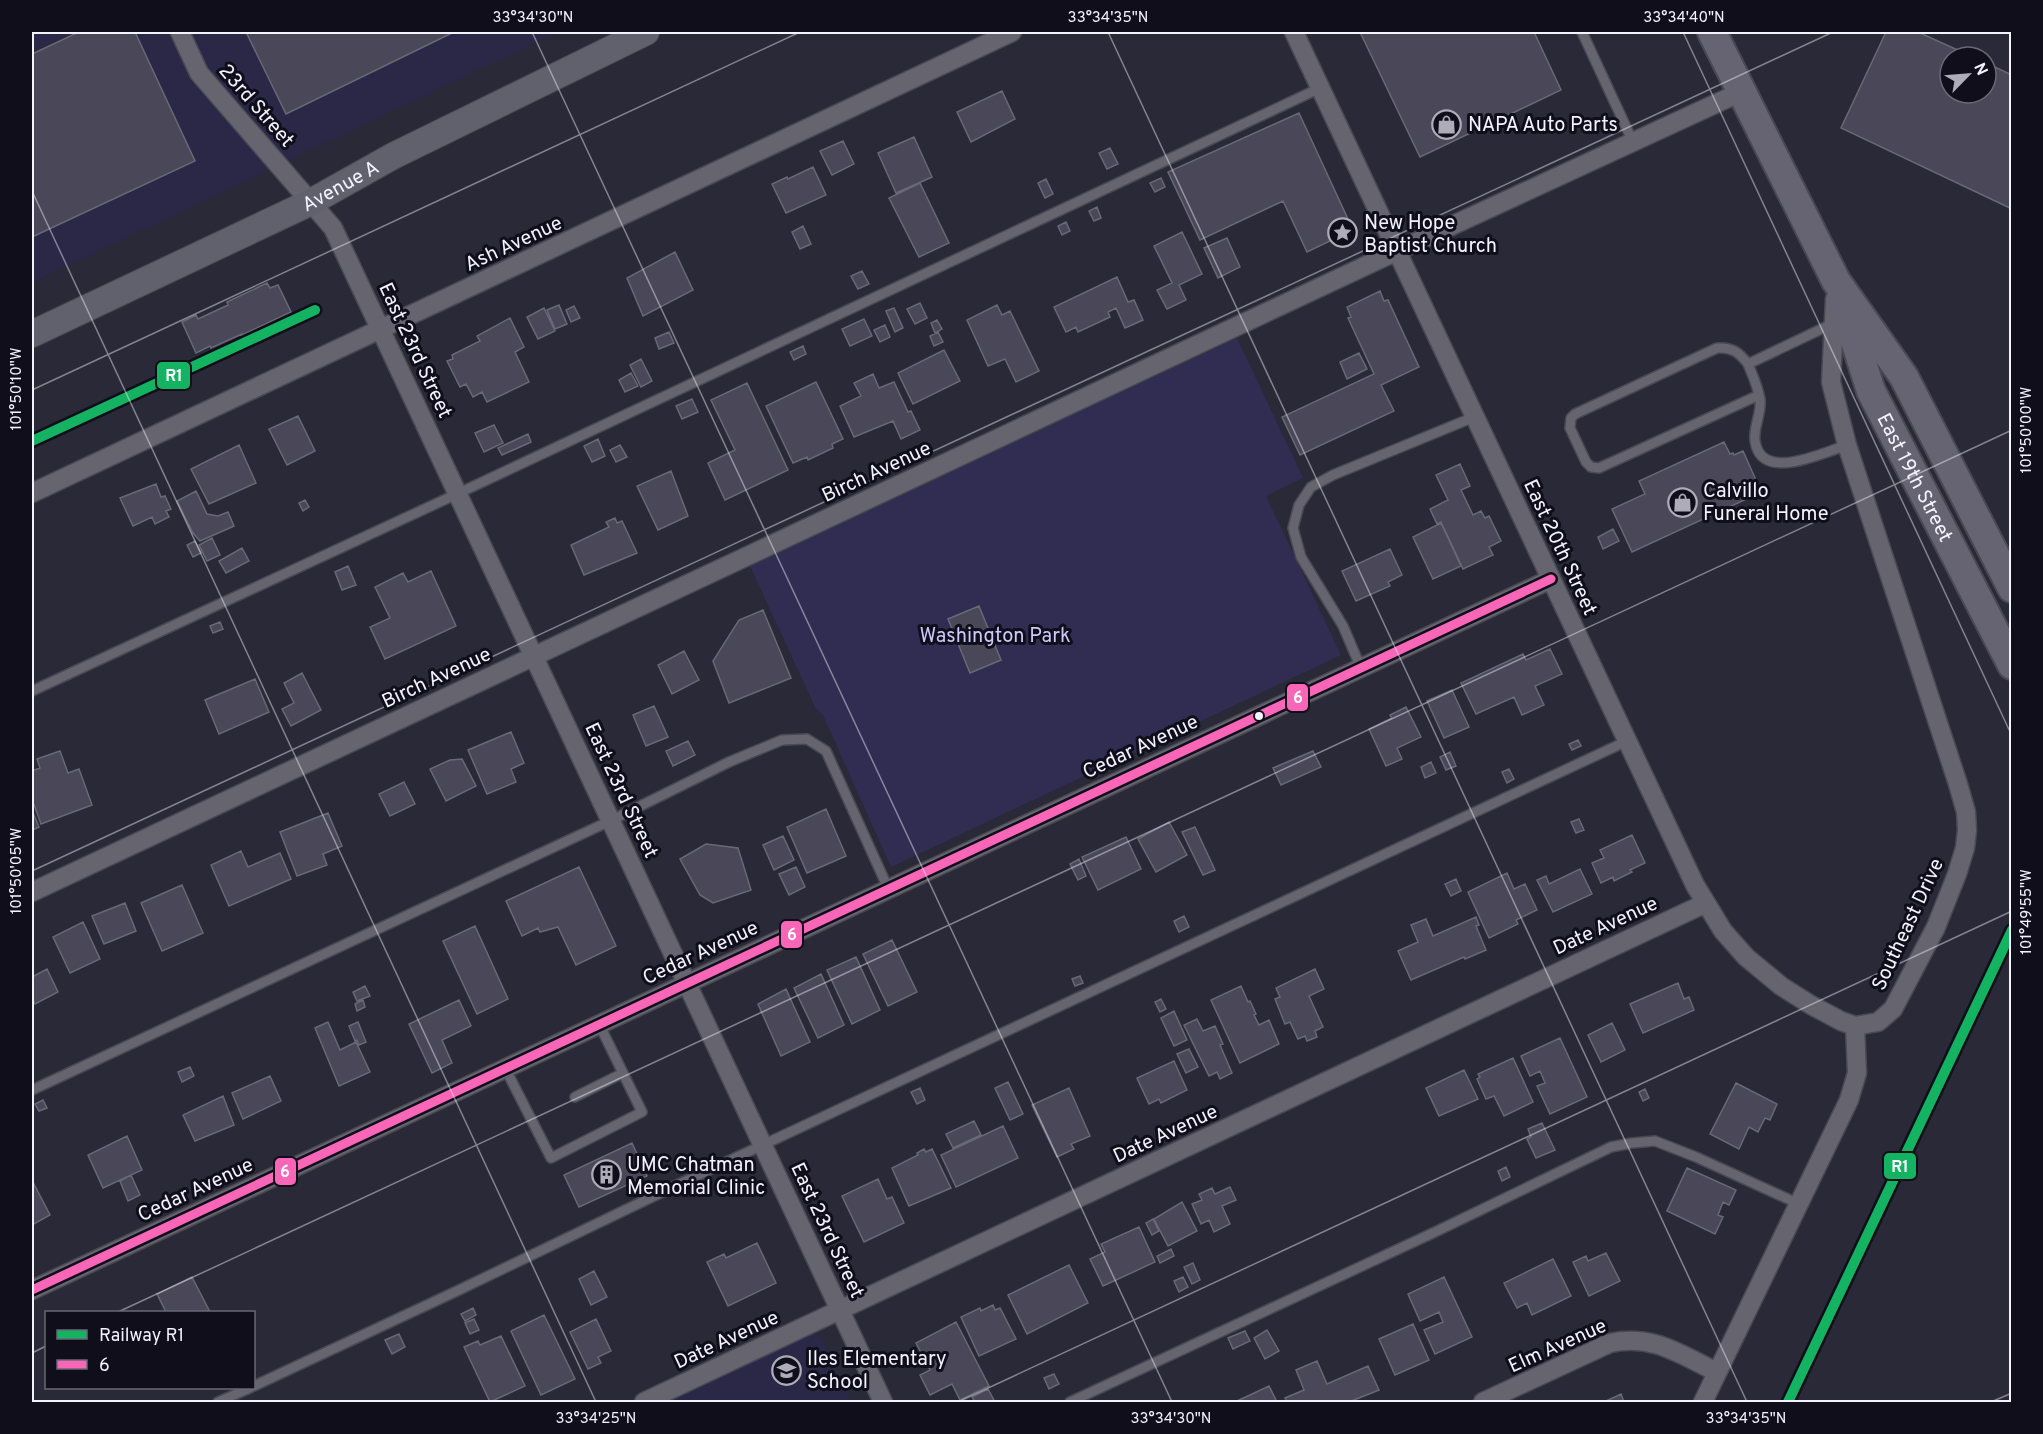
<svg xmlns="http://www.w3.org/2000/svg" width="2043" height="1434" viewBox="0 0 2043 1434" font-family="Overpass,sans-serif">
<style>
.built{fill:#2b2746}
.green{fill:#312d52}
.building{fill:#494758;stroke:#696975;stroke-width:1.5}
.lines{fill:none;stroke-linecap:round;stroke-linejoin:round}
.service-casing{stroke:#494853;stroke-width:12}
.minor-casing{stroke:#494853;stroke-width:21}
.secondary-casing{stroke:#494853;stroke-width:28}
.primary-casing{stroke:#494853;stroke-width:32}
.service{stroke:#65646f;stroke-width:9}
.minor{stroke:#65646f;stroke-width:18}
.secondary{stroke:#61606d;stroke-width:26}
.primary{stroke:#666473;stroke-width:28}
.bus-1-casing{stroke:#0f0e1a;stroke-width:14}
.bus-1{stroke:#fa66b7;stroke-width:9}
.rail-1-casing{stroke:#0f0e1a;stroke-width:15}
.rail-1{stroke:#13b361;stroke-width:10}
.ticks{fill:none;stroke:#f3f2fd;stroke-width:1.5;stroke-opacity:0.45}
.bus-dot{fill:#f3f2fd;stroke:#0f0e1a;stroke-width:2}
.labels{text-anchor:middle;stroke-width:6;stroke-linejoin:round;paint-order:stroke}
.street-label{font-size:20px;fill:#f3f2fd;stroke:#0f0e1a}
.poi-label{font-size:20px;fill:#f3f2fd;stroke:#0f0e1a;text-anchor:start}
.park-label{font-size:20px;fill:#ccc9fc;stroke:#0f0e1a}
.line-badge{stroke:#0f0e1a;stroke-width:2}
.badge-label{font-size:16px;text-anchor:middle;font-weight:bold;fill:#fff}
.neatline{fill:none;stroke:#f3f2fd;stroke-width:2}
.ticks-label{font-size:15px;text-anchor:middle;fill:#f3f2fd}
</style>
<rect width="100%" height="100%" fill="#2a2937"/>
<path class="built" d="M32 32H558L32 283Z
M813 1334 822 1338 853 1402H666Z"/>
<path class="green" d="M1237 338 1303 478 1266 496 1341 655 891 867 823 715 816 709 750 566Z"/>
<path class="building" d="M79 32H135L195 161 32 237V54Z
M246 32H454L286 114Z
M1360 32H1534L1561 90 1420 157Z
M1886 32H1918L1973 57H1950V93H1986V63L2012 75V209L1841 128Z
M1002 91 1015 119 971 142 957 112Z
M1299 113 1353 230 1307 252 1283 201 1200 240 1168 172Z
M914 137 932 177 896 193 878 153Z
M843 141 854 164 832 175 820 151Z
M1110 148 1118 164 1107 169 1099 153Z
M813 167 826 195 786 213 772 184 787 177 788 179Z
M1161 178 1165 187 1155 192 1150 183Z
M1046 179 1053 194 1045 198 1038 183Z
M920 183 949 243 919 257 889 198Z
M1097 207 1101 218 1094 221 1089 211Z
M1066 222 1070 231 1062 235 1058 226Z
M803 226 811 244 800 249 792 232Z
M1182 232 1202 274 1179 285 1186 300 1167 309 1157 290 1172 283 1154 246Z
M1227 238 1240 267 1218 278 1204 248Z
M675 252 693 290 643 316 627 278Z
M862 271 869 284 858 289 851 276Z
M1117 277 1128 302 1134 300 1143 320 1125 328 1116 308 1108 312 1110 317 1078 332 1076 327 1066 332 1054 307Z
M267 283 270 288 278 285 291 312 242 335V334L211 348 210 346 196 353 182 322 196 315 198 319 228 305 227 302Z
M1380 291 1384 301 1388 300 1419 367 1381 385 1394 411 1300 455 1282 417 1374 374 1348 318 1351 317 1347 307Z
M920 303 927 318 915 324 907 309Z
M559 305 567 324 555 329 547 310Z
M997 305 1002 315 1010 311 1039 371 1016 382 1005 359 988 366 967 320Z
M574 306 580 318 571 322 566 310Z
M544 308 555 331 538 339 527 317Z
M894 308 903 328 895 332 886 311Z
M510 318 524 347 515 352 529 382 487 402 482 392 473 397 466 384 460 387 447 361 453 359 452 355 480 341 477 336Z
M864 319 872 336 850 346 842 329Z
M937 320 942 329 935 333 931 323Z
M885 325 890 337 880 342 874 330Z
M669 332 674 343 659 349 655 338Z
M938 332 943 342 934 346 930 336Z
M803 346 806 354 794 360 790 352Z
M944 350 960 381 913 404 898 373Z
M1359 353 1367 369 1347 379 1340 362Z
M641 359 652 381 641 387 630 365Z
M631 373 638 386 625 392 619 380Z
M873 374 879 388 894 382 908 412 911 411 920 430 901 439 893 421 854 437 840 406 861 396 854 383Z
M816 382 843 439 832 444 833 448 808 460 807 457 793 463 766 406Z
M747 383 788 470 725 500 708 463 735 450 711 400Z
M692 399 698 412 682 419 676 406Z
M298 416 315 451 287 465 269 429Z
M494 425 503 443 484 452 475 433Z
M528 434 531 442 502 455 498 448Z
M598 439 605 456 592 462 584 446Z
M1724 442 1730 454 1733 453 1734 455 1743 451 1760 489 1751 493 1753 496 1632 552 1612 509 1645 494 1639 481Z
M239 445 256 483 209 504 191 469Z
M620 445 627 457 616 462 610 450Z
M1460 464 1470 486 1461 490 1473 515 1481 511 1485 518 1489 516 1501 541 1489 547 1493 555 1463 569 1441 522 1437 524 1430 509 1448 500 1436 475Z
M671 471 688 516 658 530 637 486Z
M156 484 161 497 165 496 171 509 166 511 169 517 155 524 152 517 133 526 120 498Z
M196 491 207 514 218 516 228 512 234 526 200 541 193 533 177 501Z
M305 500 309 507 303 511 299 503Z
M615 518 617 523 622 521 637 553 584 575 571 545 609 527 606 522Z
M1441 523 1461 566 1433 579 1413 537Z
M1613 529 1619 541 1603 549 1598 537Z
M212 538 220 555 207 561 199 545Z
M195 541 201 553 193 557 187 545Z
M242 548 249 561 226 573 219 561Z
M1390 549 1402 575 1388 582 1390 586 1356 601 1342 571Z
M348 566 356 585 342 590 335 572Z
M431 571 456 626 385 659 370 627 390 618 375 587 403 573 408 582Z
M979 606 1001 660 970 673 948 619Z
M763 610 791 678 729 703 713 661 739 620Z
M220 622 223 629 213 633 210 626Z
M1550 649 1562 674 1535 686 1544 705 1522 715 1514 697 1476 714 1461 683 1523 654 1526 660Z
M684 651 699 680 672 694 658 665Z
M302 673 321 710 291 726 282 709 294 703 284 683Z
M255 679 269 712 219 734 205 700Z
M1452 690 1469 727 1444 738 1427 701Z
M654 706 668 737 646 746 633 715Z
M1406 707 1421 737 1397 748 1402 759 1386 766 1369 729 1392 718 1390 715Z
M511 732 524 763 511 769 516 782 487 794 468 750Z
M1578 740 1581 746 1572 750 1569 744Z
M688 741 695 755 673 766 666 751Z
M60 751 68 773 79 769 92 805 41 824 32 799V771L40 768 37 759Z
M1313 751 1321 767 1281 785 1273 768Z
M1450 752 1456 766 1446 770 1440 757Z
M462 759 476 786 446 801 430 769 450 760Z
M1431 762 1436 773 1425 778 1421 767Z
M1509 769 1514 779 1507 783 1502 772Z
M404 782 415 804 390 816 379 794Z
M826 809 846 856 807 873 787 827Z
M32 810 39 827 32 830Z
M328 813 342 846 323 854 327 865 297 876 280 832Z
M1579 819 1584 830 1576 833 1571 822Z
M1169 822 1187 855 1156 872 1138 839Z
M1195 827 1215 870 1203 875 1182 832Z
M1632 835 1645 863 1630 870 1632 872 1614 881 1613 877 1601 883 1592 863 1604 858 1600 850Z
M783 836 794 860 774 870 763 845Z
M1126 837 1141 869 1098 890 1082 857Z
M706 844 738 848 751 890 713 903 700 895 680 859Z
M241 851 248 867 280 853 291 879 229 906 211 865Z
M1079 859 1086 876 1078 880 1070 864Z
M579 867 616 946 576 965 558 927 540 932 538 928 522 936 506 901Z
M796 867 805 887 789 895 779 874Z
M1580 869 1592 894 1553 912 1537 880 1546 876 1549 884Z
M1507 873 1514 889 1525 884 1537 910 1516 920 1518 924 1489 938 1468 892Z
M1456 879 1461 891 1451 896 1445 884Z
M182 885 203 933 162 951 141 903Z
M125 903 136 931 104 944 92 916Z
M1184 916 1189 927 1179 932 1174 921Z
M1476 917 1479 925 1476 926 1486 950 1465 959 1464 957 1411 980 1398 951 1418 942 1411 925 1426 919 1433 936Z
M83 922 100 959 70 973 53 937Z
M475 926 508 999 477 1014 443 941Z
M892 940 917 992 888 1006 863 954Z
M856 957 880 1010 852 1024 827 970Z
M47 969 58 992 35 1004 32 997V977Z
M1315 969 1324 989 1309 996 1323 1027 1315 1031 1317 1037 1307 1041 1305 1036 1298 1039 1290 1022 1285 1024 1275 999 1280 997 1276 988Z
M821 974 844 1025 818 1038 794 988Z
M1080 976 1083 983 1075 986 1072 979Z
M1678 983 1684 999 1689 997 1694 1010 1643 1033 1630 1004Z
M365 986 370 996 357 1001 353 992Z
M1241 986 1248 1002 1250 1001 1256 1014 1254 1015 1259 1025 1269 1020 1279 1044 1240 1063 1211 1000Z
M786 989 810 1042 781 1056 758 1004Z
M1161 999 1166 1009 1160 1012 1155 1002Z
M363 1000 365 1007 357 1011 355 1004Z
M459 1000 471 1026 442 1040 452 1063 432 1073 409 1024Z
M1174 1011 1187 1040 1174 1046 1161 1018Z
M1197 1019 1203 1031 1215 1026 1223 1044 1220 1045 1232 1073 1220 1079 1217 1072 1209 1076 1184 1025Z
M328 1022 340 1050 356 1042 370 1072 339 1086 315 1028Z
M358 1022 366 1042 359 1045 357 1040 355 1041 349 1026Z
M1612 1023 1625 1050 1601 1062 1588 1035Z
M1560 1038 1587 1097 1550 1114 1537 1086 1545 1083 1540 1071 1530 1076 1521 1056Z
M1189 1049 1198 1067 1186 1073 1177 1054Z
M1513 1058 1533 1102 1504 1116 1494 1096 1486 1099 1477 1079 1480 1077 1478 1074Z
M1174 1061 1187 1090 1161 1103 1159 1099 1149 1104 1137 1078Z
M190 1067 194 1076 182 1082 178 1072Z
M1464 1070 1478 1099 1439 1116 1426 1088Z
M270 1076 281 1101 243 1119 232 1093Z
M1008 1082 1023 1114 1010 1120 995 1088Z
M1736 1083 1777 1104 1770 1120 1765 1118 1758 1132 1749 1127 1739 1149 1710 1134Z
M920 1088 925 1100 917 1104 911 1092Z
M1069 1088 1090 1136 1071 1144 1074 1149 1057 1157 1032 1105Z
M1645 1089 1649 1098 1643 1101 1639 1092Z
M223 1096 234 1125 195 1141 183 1115Z
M43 1100 47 1108 39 1111 35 1104Z
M974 1121 981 1135 953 1148 946 1134Z
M1542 1123 1555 1150 1536 1158 1527 1139 1531 1137 1528 1129Z
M1003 1126 1018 1158 956 1187 941 1155Z
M127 1136 142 1170 103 1188 88 1155Z
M632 1143 647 1176 579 1207 564 1175Z
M924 1149 926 1152 932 1149 951 1188 909 1206 892 1168 918 1155 917 1153Z
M1506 1167 1510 1177 1502 1181 1498 1171Z
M1687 1168 1736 1190 1729 1205 1723 1202 1718 1215 1723 1217 1715 1234 1667 1211Z
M131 1175 140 1195 128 1201 120 1181Z
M878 1179 887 1199 892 1197 904 1223 864 1242 842 1196Z
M34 1184 50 1215 32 1225V1185Z
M1230 1187 1236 1200 1222 1206 1230 1224 1214 1232 1209 1220 1201 1224 1192 1204 1202 1200 1199 1194 1212 1188 1215 1194Z
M1182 1202 1197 1231 1168 1246 1154 1219Z
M1153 1219 1159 1231 1152 1235 1146 1223Z
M1139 1227 1155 1262 1103 1286 1090 1259 1105 1252 1101 1244Z
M757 1243 776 1283 728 1306 707 1262 724 1254 726 1258Z
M1171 1249 1174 1256 1160 1263 1157 1256Z
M1606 1253 1620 1281 1589 1296 1573 1262 1586 1256 1588 1261Z
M1553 1259 1571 1296 1532 1315 1527 1303 1517 1308 1504 1283Z
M1193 1263 1200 1280 1192 1284 1184 1267Z
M1069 1265 1088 1303 1027 1334 1008 1295Z
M594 1271 607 1297 591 1305 579 1279Z
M192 1277 210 1312H166L157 1294Z
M1183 1277 1188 1287 1179 1292 1174 1281Z
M1444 1277 1472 1337 1435 1354 1424 1330 1443 1322 1439 1312 1420 1321 1408 1294Z
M993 1305 995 1310 1000 1308 1016 1339 979 1356 961 1317 980 1308 981 1311Z
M473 1308 476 1315 465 1321 461 1314Z
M544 1315 575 1379 541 1395 511 1331Z
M474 1319 479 1330 470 1334 465 1323Z
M596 1319 611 1351 598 1357 601 1363 588 1369 570 1332Z
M956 1322 989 1386 960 1400 952 1384 930 1395 920 1375 930 1370 916 1343Z
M1413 1324 1429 1360 1395 1375 1379 1339Z
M1267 1330 1279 1351 1265 1359 1254 1338Z
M1245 1331 1250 1341 1233 1349 1228 1338Z
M399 1334 405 1347 392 1354 385 1340Z
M501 1336 525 1386 490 1402 464 1347 478 1341 480 1345Z
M1317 1361 1327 1384 1368 1366 1379 1390 1349 1402H1287L1285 1398 1304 1390 1296 1370Z
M1054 1374 1059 1384 1049 1389 1044 1378Z
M1269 1386 1277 1402H1235Z
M988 1389 994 1400 989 1402H975L972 1397Z
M1621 1394 1624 1402H1606V1401Z"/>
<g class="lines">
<defs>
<path id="service" d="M1582 32 1633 142
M1834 323 1748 364C1753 376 1758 387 1760 399 1762 413 1753 427 1755 441 1761 483 1822 453 1847 445
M1748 364C1739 352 1732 347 1717 348L1575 414 1571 418 1570 428 1586 462 1591 467 1599 468 1759 395
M1361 668 1343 626 1301 557 1293 528 1299 505 1311 487 1333 475 1474 417
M32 691 459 493 1320 88
M505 1068 551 1158 642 1112 599 1024
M32 1090 612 820 729 762 782 740 807 739 826 751 888 888
M575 1097 623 1073
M254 1386 459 1290 675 1186 1627 741
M218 1402 250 1388
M1070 1402 1435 1232 1611 1147 1632 1143 1655 1141 1696 1157 1799 1204"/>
<path id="minor" d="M180 32 199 73 333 228 883 1402
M1294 32 1695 885 1723 931 1746 957 1781 986 1811 1005 1841 1021 1855 1026 1878 1022 1893 1009 1936 927 1957 874 1965 848 1967 830 1966 812 1958 784 1847 445 1831 382 1835 299
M32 493 1012 32
M32 892 1397 251 1741 92
M32 1290 1551 579
M644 1402 1706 903
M1483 1402 1610 1343C1653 1334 1679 1354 1717 1372
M1703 1402 1849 1100 1857 1073 1855 1026"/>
<g id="secondary">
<path id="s1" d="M32 334 311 202 393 156 646 32"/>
</g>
<g id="primary">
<path d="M1712 32 1836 281 1904 377 2012 588"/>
<path id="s2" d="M1845 309 1871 391 2012 665"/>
</g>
</defs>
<use href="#service" class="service-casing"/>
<use href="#minor" class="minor-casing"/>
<use href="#secondary" class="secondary-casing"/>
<use href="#primary" class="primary-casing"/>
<use href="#service" class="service"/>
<use href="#minor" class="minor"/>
<use href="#secondary" class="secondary"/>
<use href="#primary" class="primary"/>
<defs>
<path id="bus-1" d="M32 1290 1551 579"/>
</defs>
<use href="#bus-1" class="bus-1-casing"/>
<use href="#bus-1" class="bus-1"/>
<defs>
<path id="rail-1" d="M32 441 315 310
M1788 1402 2012 930"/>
</defs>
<use href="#rail-1" class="rail-1-casing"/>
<use href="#rail-1" class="rail-1"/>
</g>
<path class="ticks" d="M532 32 1172 1402M1108 32 1747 1402M1683 32 2012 736M32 191 596 1402M32 390 800 32M32 871 1833 32M118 1312 2012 430M32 1353 46 1346M958 1402 2012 911M1991 1402 2012 1393"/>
<defs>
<symbol id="shop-ring" viewBox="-11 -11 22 22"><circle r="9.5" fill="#0f0e1a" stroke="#adacb8" stroke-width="1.5"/><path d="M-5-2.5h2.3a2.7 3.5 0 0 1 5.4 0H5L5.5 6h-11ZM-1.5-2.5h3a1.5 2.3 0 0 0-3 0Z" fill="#adacb8"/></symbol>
<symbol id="sight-ring" viewBox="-11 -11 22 22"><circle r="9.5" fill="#0f0e1a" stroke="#adacb8" stroke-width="1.5"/><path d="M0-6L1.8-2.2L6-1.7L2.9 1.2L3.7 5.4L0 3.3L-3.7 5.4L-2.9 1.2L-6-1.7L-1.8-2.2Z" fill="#adacb8"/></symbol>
<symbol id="building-ring" viewBox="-11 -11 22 22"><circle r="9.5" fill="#0f0e1a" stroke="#adacb8" stroke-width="1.5"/><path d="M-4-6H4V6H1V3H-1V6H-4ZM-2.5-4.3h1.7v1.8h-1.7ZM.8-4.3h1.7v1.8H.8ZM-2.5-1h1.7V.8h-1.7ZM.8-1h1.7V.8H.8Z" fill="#adacb8"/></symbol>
<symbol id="school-ring" viewBox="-11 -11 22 22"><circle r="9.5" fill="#0f0e1a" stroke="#adacb8" stroke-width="1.5"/><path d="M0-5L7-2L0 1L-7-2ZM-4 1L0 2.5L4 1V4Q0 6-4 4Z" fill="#adacb8"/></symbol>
</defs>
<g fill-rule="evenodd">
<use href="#shop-ring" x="1430" y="108" width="33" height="33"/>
<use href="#sight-ring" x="1326" y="216" width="33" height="33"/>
<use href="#shop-ring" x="1666" y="486" width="33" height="33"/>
<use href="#building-ring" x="590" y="1158" width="33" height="33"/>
<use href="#school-ring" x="770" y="1354" width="33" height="33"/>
</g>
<circle class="bus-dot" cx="1259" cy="716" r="5"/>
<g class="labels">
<g class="street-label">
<text transform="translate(257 105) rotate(49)" y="7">23rd Street</text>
<text dy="7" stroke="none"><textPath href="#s1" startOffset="342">Avenue A</textPath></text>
<text transform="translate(513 243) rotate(-25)" y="7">Ash Avenue</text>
<text transform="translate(416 350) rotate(65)" y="7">East 23rd Street</text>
<text transform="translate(876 471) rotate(-25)" y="7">Birch Avenue</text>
<text dy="7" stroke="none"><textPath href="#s2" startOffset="183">East 19th Street</textPath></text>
<text transform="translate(1561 547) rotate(65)" y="7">East 20th Street</text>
<text transform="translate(436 677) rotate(-25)" y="7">Birch Avenue</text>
<text transform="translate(1140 746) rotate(-25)" y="7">Cedar Avenue</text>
<text transform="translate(622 790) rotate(65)" y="7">East 23rd Street</text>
<text transform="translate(1907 924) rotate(-65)" y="7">Southeast Drive</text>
<text transform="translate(1605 925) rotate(-25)" y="7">Date Avenue</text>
<text transform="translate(700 952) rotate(-25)" y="7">Cedar Avenue</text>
<text transform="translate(1165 1133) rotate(-25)" y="7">Date Avenue</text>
<text transform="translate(195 1189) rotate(-25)" y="7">Cedar Avenue</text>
<text transform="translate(828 1230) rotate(65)" y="7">East 23rd Street</text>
<text transform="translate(726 1339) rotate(-25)" y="7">Date Avenue</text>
<text transform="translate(1557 1345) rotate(-24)" y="7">Elm Avenue</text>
</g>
<g class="poi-label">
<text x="1468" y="131">NAPA Auto Parts</text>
<text x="1364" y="229">New Hope<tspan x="1364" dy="23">Baptist Church</tspan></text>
<text x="1703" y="497">Calvillo<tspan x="1703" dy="23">Funeral Home</tspan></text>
<text x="627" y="1171">UMC Chatman<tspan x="627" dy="23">Memorial Clinic</tspan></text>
<text x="807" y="1365">Iles Elementary<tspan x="807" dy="23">School</tspan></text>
</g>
<g class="park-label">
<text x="995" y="642">Washington Park</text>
</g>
</g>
<g class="line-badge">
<rect x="156" y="361" width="35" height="29" rx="6" fill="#13b361"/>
<rect x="1286" y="683" width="23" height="29" rx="6" fill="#fa66b7"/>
<rect x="780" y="920" width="23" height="29" rx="6" fill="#fa66b7"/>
<rect x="1883" y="1152" width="34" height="28" rx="6" fill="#13b361"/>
<rect x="274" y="1157" width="23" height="29" rx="6" fill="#fa66b7"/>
</g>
<g class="badge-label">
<text x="174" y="381">R1</text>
<text x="1298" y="703">6</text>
<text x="792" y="940">6</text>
<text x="1900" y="1172">R1</text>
<text x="285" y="1177">6</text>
</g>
<rect width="2043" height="1434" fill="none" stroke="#0f0e1a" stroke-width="66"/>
<rect x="45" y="1311" width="210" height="78" fill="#0f0e1a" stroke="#6a6975" stroke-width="1.5"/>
<rect x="57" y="1330" width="30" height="9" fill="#13b361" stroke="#6a6975" stroke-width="1.5"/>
<text x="99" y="1341" font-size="18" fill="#f3f2fd">Railway R1</text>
<rect x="57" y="1360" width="30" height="9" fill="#fa66b7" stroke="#6a6975" stroke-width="1.5"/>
<text x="99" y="1371" font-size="18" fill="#f3f2fd">6</text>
<g transform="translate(1968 75) rotate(65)"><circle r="28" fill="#0f0e1a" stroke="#6a6975" stroke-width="1.5"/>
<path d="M0-4.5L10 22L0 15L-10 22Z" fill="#adacb8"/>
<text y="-9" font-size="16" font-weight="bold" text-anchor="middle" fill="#f3f2fd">N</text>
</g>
<rect x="33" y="33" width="1977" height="1368" class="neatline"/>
<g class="ticks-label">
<text x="533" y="22">33°34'30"N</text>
<text x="1108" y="22">33°34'35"N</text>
<text x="1684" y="22">33°34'40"N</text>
<text transform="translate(16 389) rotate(-90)" y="5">101°50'10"W</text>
<text transform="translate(2026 430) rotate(-90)" y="5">101°50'00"W</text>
<text transform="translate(16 871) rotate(-90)" y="5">101°50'05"W</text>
<text transform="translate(2026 912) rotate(-90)" y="5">101°49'55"W</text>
<text x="596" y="1423">33°34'25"N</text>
<text x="1171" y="1423">33°34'30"N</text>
<text x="1746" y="1423">33°34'35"N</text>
</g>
</svg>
